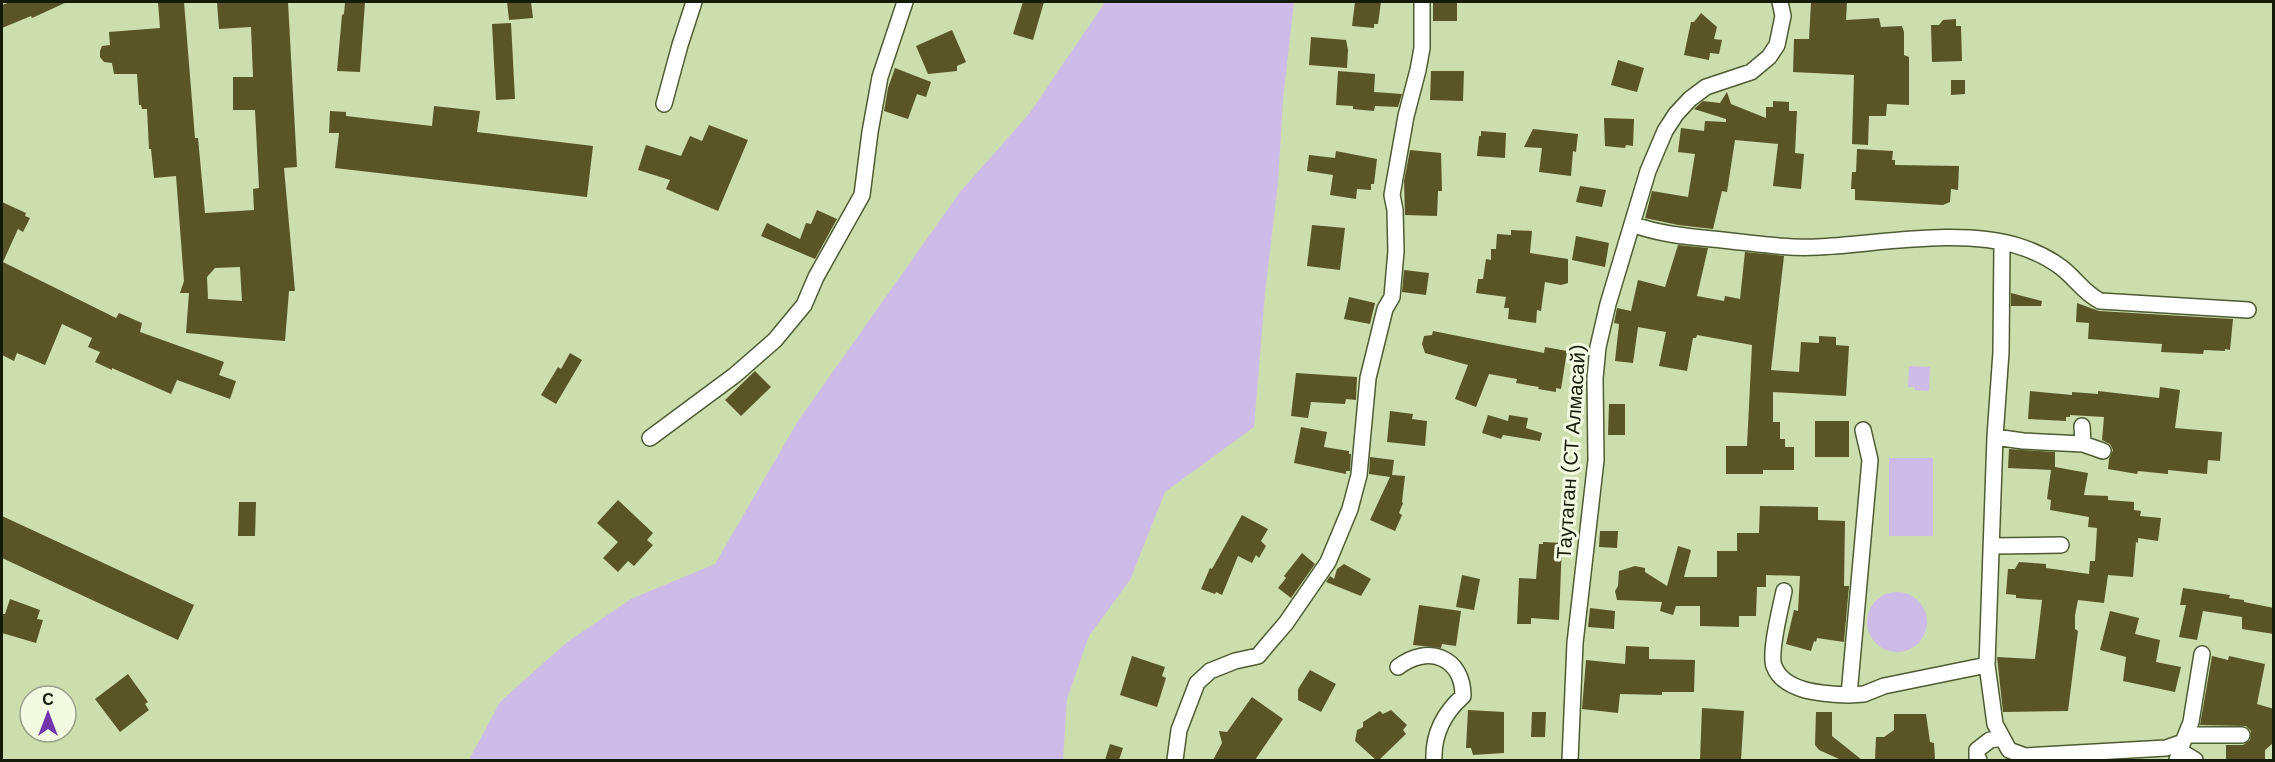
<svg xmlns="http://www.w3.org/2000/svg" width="2275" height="762" viewBox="0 0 2275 762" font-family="'DM Sans',sans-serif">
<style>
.green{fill:#cebce8}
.building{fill:#5a5527;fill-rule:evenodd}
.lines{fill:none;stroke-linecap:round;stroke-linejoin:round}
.minor-casing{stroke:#4e5c31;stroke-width:18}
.minor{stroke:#fff;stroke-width:15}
.labels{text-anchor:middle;stroke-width:6;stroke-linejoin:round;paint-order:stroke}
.street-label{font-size:20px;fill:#151b09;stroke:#f2fbe2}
</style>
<rect width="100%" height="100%" fill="#ccddae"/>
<path class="green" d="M1105 2H1294L1283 99 1278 183 1265 293 1254 427 1165 492 1130 580 1089 636 1067 699 1063 760H469L500 702 566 643 631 599 715 564 798 421 960 192 1029 114Z
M1909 366 1930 367 1929 391 1915 390V387H1908Z
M1889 458H1933V536H1889Z
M1867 622a30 30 0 1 1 60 0a30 30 0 1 1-60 0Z"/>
<path class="building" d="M10 2H67L32 18 31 16 2 28V5Z
M158 2H184L195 138H198L205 213 254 210 253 189 259 188 255 110H233V77H253L251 27 219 29 217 2H288L297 167 284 168 295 291H289L285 341 186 333 189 293H180L184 281 176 176 154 178 151 149H149L147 109H142L141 105H139L137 74H114L112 63 104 62 100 57V51L102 46 110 45 109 32 160 28ZM240 267 242 301 208 299 207 277 215 268Z
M345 2H365L360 72 337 71 342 15 344 14Z
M507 2H531L533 18 509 20Z
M1023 2H1044L1033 40 1013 34Z
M1355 2H1381L1378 24H1374V28L1352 26Z
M1433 2H1457V21H1433Z
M1811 2H1847L1846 20 1879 18 1881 27 1902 26 1904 32V55L1909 57V105L1887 104 1886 116H1869L1868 145 1852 144 1854 75 1793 72 1794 39H1809Z
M1701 13 1717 27 1714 39 1722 40 1719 54 1710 53 1709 60 1684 55 1691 22H1694Z
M1956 19V26H1961L1962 61 1932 62 1931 25H1939L1943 20Z
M511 23 515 99 496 100 492 24Z
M952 30 966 62 957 66V71L928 74 916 46Z
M1311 37 1346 40 1348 50 1347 68 1309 65Z
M1618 60 1644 68 1637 92 1611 85Z
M895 68 931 82 926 97 917 94 908 119 884 111 888 88Z
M1338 71 1375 74 1374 92 1402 94 1398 107 1375 106 1374 111 1353 109V106L1336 105Z
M1431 71H1464L1463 101 1430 100Z
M1951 80H1965V94L1951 95Z
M1727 92 1731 104 1766 118V107H1773V101L1789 102V111H1797L1795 153 1804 154 1801 189 1773 186 1778 144 1735 140 1727 192 1722 191 1713 229 1678 225 1645 218 1652 191 1688 197 1695 154 1678 152 1681 128 1704 131 1705 121 1726 122V119L1694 109 1703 101 1720 103Z
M434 106 480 111 477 132 593 146 587 197 335 168 339 133H329L330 111 346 112V116L432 126Z
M1604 118 1634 119 1633 146 1626 145 1625 148 1605 146Z
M709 125 748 140 718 211 666 189 670 180 638 170 646 145 681 156 690 136 702 141Z
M1533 129 1578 134 1576 152 1573 151 1571 176 1539 172 1542 148 1524 147Z
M1481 131 1506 133 1505 158 1477 156 1479 136H1481Z
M1857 149 1893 151 1892 160H1895V165L1959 166 1958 190 1951 189 1950 202 1943 205 1855 200V189H1851L1852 172H1856Z
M1410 150 1441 153 1442 191H1438L1437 216 1405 215 1404 181Z
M1336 151 1377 159 1374 184H1371V190L1357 189 1356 199 1330 195 1333 175 1307 171 1309 155 1335 158Z
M1580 186 1606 190 1602 207 1576 202Z
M2 202 26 213 25 216 30 218 23 232 18 229 3 262 116 318 119 313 142 323 140 332 224 362 219 375 236 381 230 399 177 380 171 394 112 368V370L95 362 100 352 88 347 92 338 62 324 45 365 17 353 14 361 2 355Z
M817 210 837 219 815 259 761 236 767 223 800 239 806 223 811 224Z
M1312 225 1345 228 1340 270 1307 266Z
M1511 230 1532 231 1530 253 1568 259V283L1561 285 1545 282 1541 311 1537 310 1536 323 1508 319 1509 308H1504L1506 297 1476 293 1478 279H1483L1486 259 1491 260V249H1496L1497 234 1511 235Z
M1576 236 1609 243 1605 267 1572 260Z
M1678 245 1708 248 1697 296 1724 301 1725 296 1740 299 1745 252 1784 256 1771 370 1799 372 1801 342 1819 343V336L1836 337V345L1849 346 1846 396 1773 392V422H1780V439H1785V447H1794V470H1763V474H1726V446H1747L1752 345 1697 335 1696 338H1693L1687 371 1659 366 1666 332 1638 327 1633 363 1615 361 1619 324 1614 323 1617 308 1631 311 1638 280 1665 287Z
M1404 270 1429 273 1426 295 1402 292Z
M2011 293 2042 301 2041 306H2011Z
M1349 297 1375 303 1370 324 1344 319Z
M2077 303 2099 311 2233 319 2230 350 2225 349V351L2204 350 2203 354 2161 352 2162 344 2088 339 2089 323 2076 322Z
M1433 331 1544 353 1545 347 1567 351 1561 389 1556 388V392L1538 389 1539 387 1516 383 1517 379 1489 374 1476 407 1455 399 1468 365 1425 353 1422 344 1424 336 1432 335Z
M570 353 582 360 556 404 541 395 558 367 561 369Z
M755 371 771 387 741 416 725 400Z
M1296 373 1357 377 1356 400 1346 399 1345 404 1311 402 1308 418 1291 416Z
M2160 387 2180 390 2175 428 2222 432 2220 461 2208 460 2207 474 2168 470V474L2138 471 2137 474 2108 469 2109 459 2113 450 2110 444 2102 440 2104 417 2070 415V417H2066V421L2028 419 2030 391 2072 395V392L2098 394V391L2159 398Z
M1609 404H1625V435H1608Z
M1390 411 1413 414 1412 419 1427 421 1425 446 1387 442Z
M1488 415 1508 421 1509 415 1528 418 1526 428 1542 433 1540 441 1503 435 1501 439 1482 433Z
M1815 421H1849V457H1815Z
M1301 427 1327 432 1324 447 1349 451V454H1351L1350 471H1346V474L1294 463Z
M2009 449 2055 452V467L2088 473 2084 495 2108 496V500L2134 502V510L2141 511 2140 516 2161 518 2158 541 2138 538V543L2136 542 2133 577 2108 575 2104 603 2078 600 2075 615V629L2078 631 2068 711 2003 712 1997 657 2035 659 2042 600 2016 598V595L2006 594 2008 569H2015L2019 562 2046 564V568L2089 574 2090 561H2095L2097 528 2088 527 2089 517 2050 510 2051 500 2047 499 2051 470 2008 468Z
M1370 457 1394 460 1392 475 1405 476 1402 502 1403 503 1399 513 1402 515 1395 531 1370 520 1390 477 1369 474Z
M618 500 653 533 647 540 653 545 634 566 628 561 618 572 603 558 618 542 597 523Z
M239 502H256L255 536H238Z
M1760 506 1818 507V520L1845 521 1844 586H1849L1844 642 1817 638 1816 642 1814 641 1811 651 1786 644 1794 610 1798 611 1800 576 1766 575V587H1757L1756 616H1739V627L1700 626V606H1676L1673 615 1660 611 1662 602 1617 600 1615 591 1618 586 1619 571 1635 566 1645 568V572L1667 586 1678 546 1691 550 1684 577H1717V551H1737V533H1759Z
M1242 515 1268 529 1261 541 1266 546 1259 558 1256 555 1252 563 1238 556 1222 595 1216 592 1215 594 1201 589 1210 568 1212 569Z
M2 516 194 605 178 640 2 558Z
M1600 531H1618L1617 548 1599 547Z
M1543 542 1562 543 1559 620 1531 618V624H1517L1519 578 1536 579 1539 544H1543Z
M1302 553 1315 564 1291 598 1278 588 1286 578 1284 576Z
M1344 564 1371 579 1361 596 1326 582 1330 576 1334 579 1337 569Z
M1462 575 1480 579 1474 610 1456 607Z
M2183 588 2230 595 2229 598 2244 600V602L2274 608V634L2242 629V617L2203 611 2197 640 2179 637 2186 605H2180Z
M10 599 40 610 37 619 43 620 36 643 2 633V614H5Z
M1419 605 1461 611 1456 646 1442 644 1441 648 1413 645Z
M1590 608 1615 611 1614 629 1588 627Z
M2110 611 2139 618 2135 634 2160 640 2156 662 2181 667 2175 692 2123 681 2126 657 2100 650Z
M1626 646 1649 647V659L1695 660 1694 692H1662V695L1620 694 1618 713 1582 709 1586 660 1625 664Z
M1132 656 1165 667 1162 676 1166 678 1157 707 1120 695Z
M2212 656 2228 660 2229 656 2265 664 2257 704 2274 709V739L2272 744 2265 750V760H2226V745H2243L2250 740 2251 731 2246 726 2200 725Z
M1310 670 1336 684 1321 712 1298 700V689Z
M128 674 148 702 145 704 149 710 120 732 95 699Z
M1252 697 1283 719 1255 760H1213L1222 743 1219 731 1227 732Z
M1702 708 1744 711 1741 760H1700Z
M1391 710 1407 725 1403 730 1406 734 1379 760H1376L1355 741 1357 730 1363 727V722L1380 711 1383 714Z
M1468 710 1504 712V753L1473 755 1471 748H1466Z
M1532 712H1546L1545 737H1531Z
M1816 712H1832V736L1862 760 1839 759 1819 750 1815 745Z
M1894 714H1926L1930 742 1934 743 1935 759 1875 760 1876 737H1884L1894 730Z
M1110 744 1123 748 1119 760H1105Z"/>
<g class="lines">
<defs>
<path id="minor" d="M664 104 680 45 694 2
M1632 224C1661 235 1692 237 1722 240 1754 243 1786 249 1818 247 1878 244 1960 228 2018 246 2034 251 2049 258 2062 268 2076 279 2084 293 2100 301L2248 310
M1863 430 1870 460 1849 695 1864 694 1884 686 1987 665 1995 724 2009 750 2025 756 2026 760
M1995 437 2023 441 2083 444 2082 426
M650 438 735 375 775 340 804 305 816 277 862 195 870 132 880 77 905 2
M2083 444 2103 451
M1991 546 2061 545
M1784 591C1781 606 1769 653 1774 666 1784 693 1825 694 1849 695
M1987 665 1995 437 2001 352 2002 243
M1398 667C1428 644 1463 657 1463 696 1444 713 1433 735 1434 760
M2186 735H2242
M2180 751 2195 760
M2025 756 2166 748 2183 742 2191 722 2202 654
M1175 760 1179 730 1197 683 1210 671 1235 661 1258 656 1268 644 1286 623 1328 562 1350 509 1359 475 1368 378 1385 309 1392 297 1396 251 1395 210 1392 195 1406 116 1418 70 1422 48V2
M1570 760 1575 643 1596 460 1595 378 1598 347 1608 304 1648 171 1665 131 1676 114 1690 99 1706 87 1751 72 1769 57 1777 45 1783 16 1780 2
M1979 760 1977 757V750L1990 740 2001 738
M2177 760 2183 742"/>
</defs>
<use href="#minor" class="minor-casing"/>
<use href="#minor" class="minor"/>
</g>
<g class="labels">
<g class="street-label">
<text transform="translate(1571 452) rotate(-86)" y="7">Таутаган (СТ Алмасай)</text>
</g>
</g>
<rect width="2275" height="762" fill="none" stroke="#151b09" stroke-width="6"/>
<g transform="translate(48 714)"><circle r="28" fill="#f2fbe2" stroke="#9aa18b" stroke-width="1.5"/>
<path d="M0-4.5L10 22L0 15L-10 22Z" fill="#7135ab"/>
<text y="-9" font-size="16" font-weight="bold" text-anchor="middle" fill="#151b09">С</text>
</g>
</svg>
